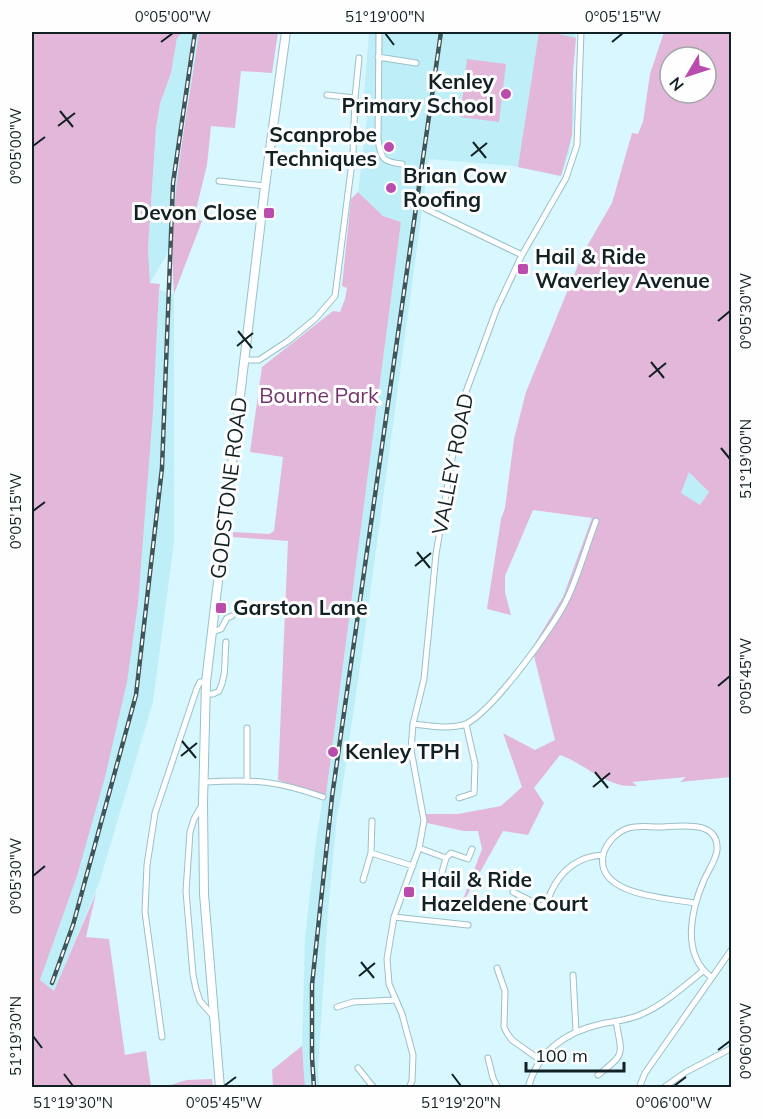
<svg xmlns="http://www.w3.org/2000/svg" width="763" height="1119" viewBox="0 0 763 1119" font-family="Mulish,sans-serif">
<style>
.built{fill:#beeff9}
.green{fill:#e2b7da;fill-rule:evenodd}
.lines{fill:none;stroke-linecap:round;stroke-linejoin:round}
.minor-casing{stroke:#9ac0c8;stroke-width:7}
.trunk-casing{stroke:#9ac0c8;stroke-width:10}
.minor{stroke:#fff;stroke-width:5}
.trunk{stroke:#fff;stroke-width:8}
.rail-casing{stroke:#415458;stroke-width:4.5}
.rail{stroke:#fefefe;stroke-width:2;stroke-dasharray:7;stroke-linecap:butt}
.ticks{fill:none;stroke:#122124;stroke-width:2}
.poi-dot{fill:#b94cac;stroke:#fefefe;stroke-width:2}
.labels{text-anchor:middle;stroke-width:6;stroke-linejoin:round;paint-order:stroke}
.poi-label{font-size:21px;font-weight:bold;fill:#122124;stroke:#fefefe;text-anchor:start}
.park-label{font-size:21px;fill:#713369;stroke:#fefefe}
.street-label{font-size:21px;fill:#122124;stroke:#fefefe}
.neatline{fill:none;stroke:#122124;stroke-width:2}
.ticks-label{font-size:15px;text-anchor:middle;fill:#122124}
</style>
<rect width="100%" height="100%" fill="#d8f7fe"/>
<path class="built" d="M183 32H199L179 156 172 246 150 283 148 249 156 128 160 104 171 73 177 38Z
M369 32H576L573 71 574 118 569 153 561 176 513 166 429 159 363 646 341 797 337 816 328 911 318 1070 319 1087 305 1088 302 1046 305 938 316 841 323 797 324 798 326 795 401 222 383 216 358 192 367 120 364 94Z
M159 290 174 294V542L153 702 99 883 54 992 40 980 77 876 143 530 153 412Z
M689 471 709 492 700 505 681 493Z"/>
<path class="green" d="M32 32H183L177 38 171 73 160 104 156 128 148 249 150 283 160 284 159 290 153 412 138 603 127 682 105 777 77 876 40 980 54 991 96 893 86 937 109 939 125 1055 146 1051 151 1087H164L187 1080 212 1079 213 1087H32Z
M199 32H278L272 73 241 71 235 128 211 126 207 165 194 218 202 221 174 294C167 206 187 119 199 32Z
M539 32H550L576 38 573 71 572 135 561 176 518 167Z
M664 32H731V777L680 782 686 777 632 782 637 786C630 786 623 786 617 784 597 778 580 762 560 755L534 788 544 803 528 835 503 831 459 910 482 849 478 831H464L427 823 426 814H458L501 806 522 787 503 733 535 750 555 740 532 648 563 597 592 518 533 510 505 576V592L511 615 487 609 501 519 505 508 514 439 526 392 583 253 612 203 632 133 638 134 643 122 650 74ZM670 57H706V93H670ZM689 472 709 492 700 505 681 493Z
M467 59 506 64 499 122 460 117Z
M358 192 383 216 401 222 326 795H324L278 780 288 541 233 537V532L269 534 274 531 283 457 250 452 262 367 333 311 340 312 345 299 347 288 342 286 351 199Z
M302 1046 305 1087H273L272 1070Z"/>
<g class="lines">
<defs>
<path id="minor" d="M379 32 378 140C381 159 383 162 402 164
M378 57 416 63
M355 98 359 58
M219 181 265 186
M426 209 522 255
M246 360H259L288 341 315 319 335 296 353 154 355 98 327 95
M212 632 221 629 227 618 232 616
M206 694H213L219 691C227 675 224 660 226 642
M413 724C430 726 447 729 463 725 489 717 556 624 567 599 579 574 586 547 596 521
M247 728V779
M203 779 206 782C254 779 278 781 323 797
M459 798 474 793 475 764 466 724
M202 805 194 819 190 832 186 891 193 975 196 989 200 1001 213 1016
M419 848 446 858 442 872
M371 853 413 866
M446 858 451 853 468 859 472 849
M363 880 371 853 372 821
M513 892 541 906C548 903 548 899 551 892 561 870 579 856 603 855
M695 903C669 898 596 896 603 856 605 844 616 833 626 829 636 825 648 827 658 827 677 827 719 818 717 850 716 860 708 871 704 880 691 910 681 954 711 977
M394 917 468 925
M497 968 505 991 504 1027 507 1033 512 1040 540 1060
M573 975 576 1031
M337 1007 353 1002 396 1000
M162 1037 145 912 147 865 155 813 197 688 200 682H206
M488 1058 493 1078 498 1088
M358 1068 374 1088
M598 1075C626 1053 622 1056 616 1021
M409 1088 412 1081 413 1055 402 1014 389 984 387 959 394 917 419 848 424 821 411 750 413 724 424 679 436 554 452 459 466 392 497 308 522 255 566 178 577 145 581 32
M528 1088C538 1051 566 1032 601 1024 615 1021 630 1020 642 1014 665 1004 684 986 703 971
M639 1088 645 1073 732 949
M663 1088 686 1072 732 1048"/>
<path id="trunk" d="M220 1088 204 894 203 803 206 682 265 186 286 32"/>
</defs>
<use href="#minor" class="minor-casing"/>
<use href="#trunk" class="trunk-casing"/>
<use href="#minor" class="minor"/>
<use href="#trunk" class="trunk"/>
<defs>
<path id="rail" d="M52 983 73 925 136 695 162 468 173 183 195 32
M314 1088 312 1057V985L332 797 441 32"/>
</defs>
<use href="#rail" class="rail-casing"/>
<use href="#rail" class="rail"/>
</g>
<path class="ticks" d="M385 33 394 45M161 42 173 33M612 42 623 33M60 111 73 127M58 126 75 113M473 142 486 158M33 146 45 137M471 156 487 143M718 321 730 311M238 331 252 348M237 346 253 333M651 362 664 378M649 377 666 363M721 448 730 459M33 511 45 502M417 552 430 568M415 566 431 553M718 686 730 676M182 741 196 758M181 756 197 743M595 772 608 788M593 787 610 773M33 876 45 866M361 962 374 978M359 976 375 963M33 1036 42 1048M718 1050 730 1041M64 1074 73 1086M452 1074 461 1086M224 1086 236 1077M674 1086 686 1077"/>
<g class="poi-dot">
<circle cx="506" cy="94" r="6"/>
<circle cx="389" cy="147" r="6"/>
<circle cx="391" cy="188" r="6"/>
<rect x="263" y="207" width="12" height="12" rx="3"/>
<rect x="517" y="263" width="12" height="12" rx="3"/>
<rect x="215" y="602" width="12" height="12" rx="3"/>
<circle cx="333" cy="752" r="6"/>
<rect x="403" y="886" width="12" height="12" rx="3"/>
</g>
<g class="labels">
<g class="poi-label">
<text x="494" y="89" text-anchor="end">Kenley<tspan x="494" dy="24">Primary School</tspan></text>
<text x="377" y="142" text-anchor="end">Scanprobe<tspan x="377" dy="24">Techniques</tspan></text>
<text x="403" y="183">Brian Cow<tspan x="403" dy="24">Roofing</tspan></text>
<text x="257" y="220" text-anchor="end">Devon Close</text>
<text x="535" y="264">Hail &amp; Ride<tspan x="535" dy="24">Waverley Avenue</tspan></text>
<text x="233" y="615">Garston Lane</text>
<text x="345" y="759">Kenley TPH</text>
<text x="421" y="887">Hail &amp; Ride<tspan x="421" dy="24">Hazeldene Court</tspan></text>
</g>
<g class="park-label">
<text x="319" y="403">Bourne Park</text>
</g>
<g class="street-label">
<text transform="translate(453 464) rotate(-79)" y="7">VALLEY ROAD</text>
<text transform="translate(229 488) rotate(-83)" y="7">GODSTONE ROAD</text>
</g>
</g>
<rect width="763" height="1119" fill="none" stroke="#fefefe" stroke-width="66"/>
<g transform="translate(688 75) rotate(231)"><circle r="28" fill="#fefefe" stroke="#a0a6a7" stroke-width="1.5"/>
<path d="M0-4.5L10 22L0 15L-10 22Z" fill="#b94cac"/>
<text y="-9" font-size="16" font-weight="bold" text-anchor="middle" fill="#122124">N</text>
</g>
<path d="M526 1062v9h98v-9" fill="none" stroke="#122124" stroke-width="3"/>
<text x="535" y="1062" font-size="18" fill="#122124" stroke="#fefefe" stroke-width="4.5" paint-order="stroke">100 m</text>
<rect x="33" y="33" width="697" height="1053" class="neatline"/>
<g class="ticks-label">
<text x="173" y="22">0°05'00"W</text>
<text x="385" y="22">51°19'00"N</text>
<text x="623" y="22">0°05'15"W</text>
<text transform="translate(16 146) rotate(-90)" y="5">0°05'00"W</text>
<text transform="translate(746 311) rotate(-90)" y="5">0°05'30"W</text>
<text transform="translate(746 459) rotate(-90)" y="5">51°19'00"N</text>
<text transform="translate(16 511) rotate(-90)" y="5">0°05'15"W</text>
<text transform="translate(746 676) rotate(-90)" y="5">0°05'45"W</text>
<text transform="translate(16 876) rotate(-90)" y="5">0°05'30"W</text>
<text transform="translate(16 1036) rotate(-90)" y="5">51°19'30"N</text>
<text transform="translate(746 1041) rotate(-90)" y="5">0°06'00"W</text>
<text x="73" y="1108">51°19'30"N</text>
<text x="224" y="1108">0°05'45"W</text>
<text x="461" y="1108">51°19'20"N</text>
<text x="674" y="1108">0°06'00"W</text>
</g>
</svg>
